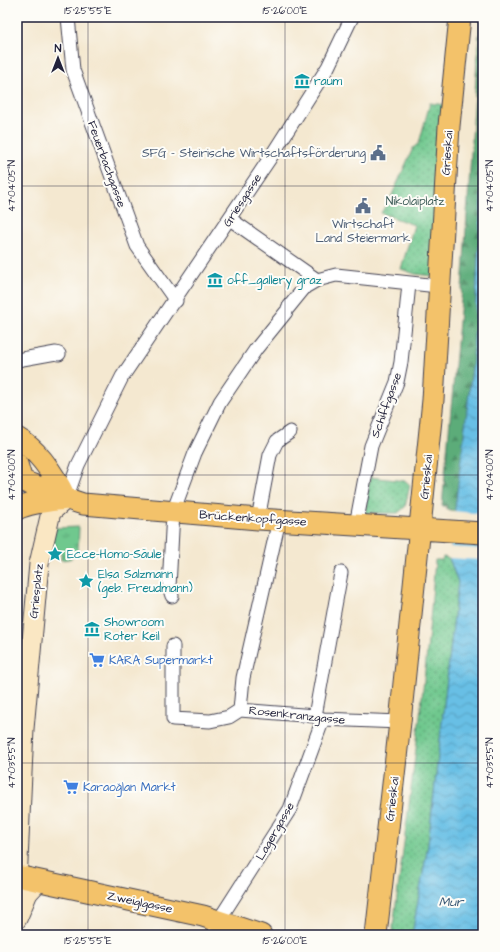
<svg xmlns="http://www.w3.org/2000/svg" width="500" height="952" viewBox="0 0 500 952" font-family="'Architects Daughter',sans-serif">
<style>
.grass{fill:url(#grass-tufts);stroke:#487564}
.forest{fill:url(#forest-firs);stroke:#3e675a}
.park{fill:url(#park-dots);stroke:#487564}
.water{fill:url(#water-waves);stroke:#457090}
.pier{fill:#f4e8d0}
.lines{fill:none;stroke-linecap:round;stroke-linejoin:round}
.street-casing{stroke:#424051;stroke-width:15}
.secondary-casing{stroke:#424051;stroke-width:21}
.primary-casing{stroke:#424051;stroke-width:23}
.street{stroke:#fff;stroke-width:13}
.secondary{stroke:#fae7c3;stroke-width:19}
.primary{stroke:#f3c26a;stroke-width:21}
.ticks{fill:none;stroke:#22223b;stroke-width:1;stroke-opacity:0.45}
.labels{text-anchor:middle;stroke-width:4;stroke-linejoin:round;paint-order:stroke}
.culture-label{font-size:12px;fill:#0d838f;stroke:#fdfcf7;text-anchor:start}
.service-label{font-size:12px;fill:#4e5e75;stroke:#fdfcf7;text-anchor:end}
.street-label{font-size:12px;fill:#22223b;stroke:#fdfcf7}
.park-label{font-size:12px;fill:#3d5c58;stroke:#fdfcf7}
.shop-label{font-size:12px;fill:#366cbe;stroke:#fdfcf7;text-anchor:start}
.water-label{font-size:13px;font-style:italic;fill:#3a5976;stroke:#fdfcf7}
.neatline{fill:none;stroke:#22223b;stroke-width:1.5}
.ticks-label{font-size:10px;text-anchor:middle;fill:#22223b}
</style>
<defs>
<pattern id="grass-tufts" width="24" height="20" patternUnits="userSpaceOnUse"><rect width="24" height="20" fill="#6fc88e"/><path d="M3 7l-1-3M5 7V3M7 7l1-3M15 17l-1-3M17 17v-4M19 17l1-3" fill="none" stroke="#5ba275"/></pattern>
<pattern id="forest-firs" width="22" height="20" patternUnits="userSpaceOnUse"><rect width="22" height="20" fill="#5bac79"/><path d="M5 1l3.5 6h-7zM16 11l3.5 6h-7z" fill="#4b8c64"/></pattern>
<pattern id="park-dots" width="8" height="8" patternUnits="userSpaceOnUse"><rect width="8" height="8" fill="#6fc88e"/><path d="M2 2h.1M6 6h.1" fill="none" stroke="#5ba275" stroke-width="1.8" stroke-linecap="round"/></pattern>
<pattern id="water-waves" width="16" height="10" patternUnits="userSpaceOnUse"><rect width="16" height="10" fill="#68bfe5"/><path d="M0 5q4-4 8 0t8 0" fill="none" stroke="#559bbb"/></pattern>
</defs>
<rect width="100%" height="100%" fill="#fdfcf7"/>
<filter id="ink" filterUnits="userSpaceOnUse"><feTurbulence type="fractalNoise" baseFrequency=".025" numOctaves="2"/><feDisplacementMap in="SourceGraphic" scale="8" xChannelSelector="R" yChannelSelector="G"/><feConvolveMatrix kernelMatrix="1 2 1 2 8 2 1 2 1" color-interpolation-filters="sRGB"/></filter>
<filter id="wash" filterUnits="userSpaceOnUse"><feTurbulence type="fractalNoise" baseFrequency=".012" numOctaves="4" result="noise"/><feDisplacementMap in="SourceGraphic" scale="16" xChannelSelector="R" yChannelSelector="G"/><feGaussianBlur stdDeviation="0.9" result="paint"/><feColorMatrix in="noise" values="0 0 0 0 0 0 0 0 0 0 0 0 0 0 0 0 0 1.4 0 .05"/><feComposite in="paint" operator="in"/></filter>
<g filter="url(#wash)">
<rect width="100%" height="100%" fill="#f4e8d0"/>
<path class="grass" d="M79 527 78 553 70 559 61 560V552L58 549H53L50 551 54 528Z"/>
<path class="forest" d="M480 17H483V159L473 360 455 512 447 510 446 506H442L462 289Z"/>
<path class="park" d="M430 103 446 105 434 276 415 274 401 269 414 225 381 213 392 195 413 148 419 143Z
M370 477 406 481 410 485 405 507 398 513H365Z
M443 557 449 558 458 582 428 845 412 935H392C408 810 426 685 435 560H442Z"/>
<path class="water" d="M483 159V935H412L428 845 458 582 449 558 473 360Z"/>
<path class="pier" d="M453 511 483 514V547L449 544Z
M449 547 483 549V560L447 558Z"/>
</g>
<g filter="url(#ink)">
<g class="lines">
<defs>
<path id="street" d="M68 17 73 70 137 246 176 301
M230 219 317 280
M288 308 305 287 317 280 336 275 438 286
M17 360 56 353 59 354
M66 499 78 465 122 377 270 158 328 67 352 17
M258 519 270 455 277 441 290 432
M356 525 371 446 397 382 401 362 409 284
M172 596 169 587 173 512 195 453 220 402 256 349 286 312
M173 646V719L210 721 229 717 240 710 315 716 323 719 400 722
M240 710 243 678 279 520
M315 716 341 573
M214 935 219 920 290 809 323 719"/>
<path id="secondary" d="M17 883 24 729 39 564 51 512 66 499
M17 919 28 893 39 881"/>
<path id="primary" d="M17 438C40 451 55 476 66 499
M17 464 22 481C43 488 62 498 83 504L258 519 483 533
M17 509C32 502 50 501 66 499
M17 876 203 916 261 935
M376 935 400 722 433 400 449 126 460 17"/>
</defs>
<use href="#street" class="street-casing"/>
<use href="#secondary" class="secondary-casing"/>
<use href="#primary" class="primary-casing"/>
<use href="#street" class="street"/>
<use href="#secondary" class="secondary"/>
<use href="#primary" class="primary"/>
</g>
</g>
<path class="ticks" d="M88 17V935M285 17V935M482 17V935M17 186H483M17 475H483M17 763H483"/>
<defs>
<symbol id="museum-bare" viewBox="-9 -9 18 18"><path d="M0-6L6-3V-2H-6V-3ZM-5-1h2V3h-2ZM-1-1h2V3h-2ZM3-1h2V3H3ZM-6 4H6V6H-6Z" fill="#0f9aa8" stroke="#fdfcf7" stroke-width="2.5" paint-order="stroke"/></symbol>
<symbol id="civic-bare" viewBox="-9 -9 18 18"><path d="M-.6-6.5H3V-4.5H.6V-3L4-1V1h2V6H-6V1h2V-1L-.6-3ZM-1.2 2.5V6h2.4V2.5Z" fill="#5c6f8a" stroke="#fdfcf7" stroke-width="2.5" paint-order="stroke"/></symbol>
<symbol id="sight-bare" viewBox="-9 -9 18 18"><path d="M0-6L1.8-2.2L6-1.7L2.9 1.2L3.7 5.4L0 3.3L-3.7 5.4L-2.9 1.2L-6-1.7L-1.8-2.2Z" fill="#0f9aa8" stroke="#fdfcf7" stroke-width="2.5" paint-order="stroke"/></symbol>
<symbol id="supermarket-bare" viewBox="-9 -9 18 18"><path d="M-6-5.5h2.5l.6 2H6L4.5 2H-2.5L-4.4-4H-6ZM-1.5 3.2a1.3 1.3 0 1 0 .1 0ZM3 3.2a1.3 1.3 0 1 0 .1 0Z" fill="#3f7fe0" stroke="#fdfcf7" stroke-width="2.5" paint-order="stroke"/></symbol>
</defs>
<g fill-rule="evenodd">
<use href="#museum-bare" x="291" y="70" width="22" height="22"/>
<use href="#civic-bare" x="367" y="142" width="22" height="22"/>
<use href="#civic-bare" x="352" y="195" width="22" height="22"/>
<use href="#museum-bare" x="204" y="269" width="22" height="22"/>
<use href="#sight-bare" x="44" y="543" width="22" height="22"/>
<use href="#sight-bare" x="75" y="570" width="22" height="22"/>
<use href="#museum-bare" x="81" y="618" width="22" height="22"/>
<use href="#supermarket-bare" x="86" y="649" width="22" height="22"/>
<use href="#supermarket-bare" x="60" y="776" width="22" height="22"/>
</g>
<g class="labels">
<g class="culture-label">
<text x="314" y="85">raum</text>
<text x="227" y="284">off_gallery graz</text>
<text x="67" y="558">Ecce-Homo-Säule</text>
<text x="98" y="578">Elsa Salzmann<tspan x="98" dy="14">(geb. Freudmann)</tspan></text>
<text x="104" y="626">Showroom<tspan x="104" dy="14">Roter Keil</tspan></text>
</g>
<g class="service-label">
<text x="366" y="157">SFG - Steirische Wirtschaftsförderung</text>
<text x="363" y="228" text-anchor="middle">Wirtschaft<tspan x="363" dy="14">Land Steiermark</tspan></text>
</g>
<g class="street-label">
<text transform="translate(447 153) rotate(-86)" y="4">Grieskai</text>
<text transform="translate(107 164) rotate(70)" y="4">Feuerbachgasse</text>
<text transform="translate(242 200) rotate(-57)" y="4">Griesgasse</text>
<text transform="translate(386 405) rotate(-70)" y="4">Schiffgasse</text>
<text transform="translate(426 477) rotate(-84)" y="4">Grieskai</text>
<text transform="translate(253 518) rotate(4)" y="4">Brückenkopfgasse</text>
<text transform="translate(36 591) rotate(-84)" y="4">Griesplatz</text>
<text transform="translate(297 715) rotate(6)" y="4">Rosenkranzgasse</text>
<text transform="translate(392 799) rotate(-83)" y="4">Grieskai</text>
<text transform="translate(275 831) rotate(-60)" y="4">Lagergasse</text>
<text transform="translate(140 902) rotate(12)" y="4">Zweiglgasse</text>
</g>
<g class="park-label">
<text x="415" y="205">Nikolaiplatz</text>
</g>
<g class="shop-label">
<text x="109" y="664">KARA Supermarkt</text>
<text x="83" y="791">Karaoğlan Markt</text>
</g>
<g class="water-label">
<text x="451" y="906">Mur</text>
</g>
</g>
<rect width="500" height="952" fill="none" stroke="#fdfcf7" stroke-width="44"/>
<g transform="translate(58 58)" stroke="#fdfcf7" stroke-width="3" paint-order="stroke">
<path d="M0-3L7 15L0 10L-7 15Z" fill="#22223b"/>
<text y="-6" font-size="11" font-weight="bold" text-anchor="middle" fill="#22223b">N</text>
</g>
<rect x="22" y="22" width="456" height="908" class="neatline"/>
<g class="ticks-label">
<text x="88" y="14">15°25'55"E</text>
<text x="285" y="14">15°26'00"E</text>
<text transform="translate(11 186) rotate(-90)" y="4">47°04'05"N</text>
<text transform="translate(489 186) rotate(-90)" y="4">47°04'05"N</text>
<text transform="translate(11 475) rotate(-90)" y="4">47°04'00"N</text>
<text transform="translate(489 475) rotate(-90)" y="4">47°04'00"N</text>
<text transform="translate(11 763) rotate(-90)" y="4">47°03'55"N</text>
<text transform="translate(489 763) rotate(-90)" y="4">47°03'55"N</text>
<text x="88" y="944">15°25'55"E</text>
<text x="285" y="944">15°26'00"E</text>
</g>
</svg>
